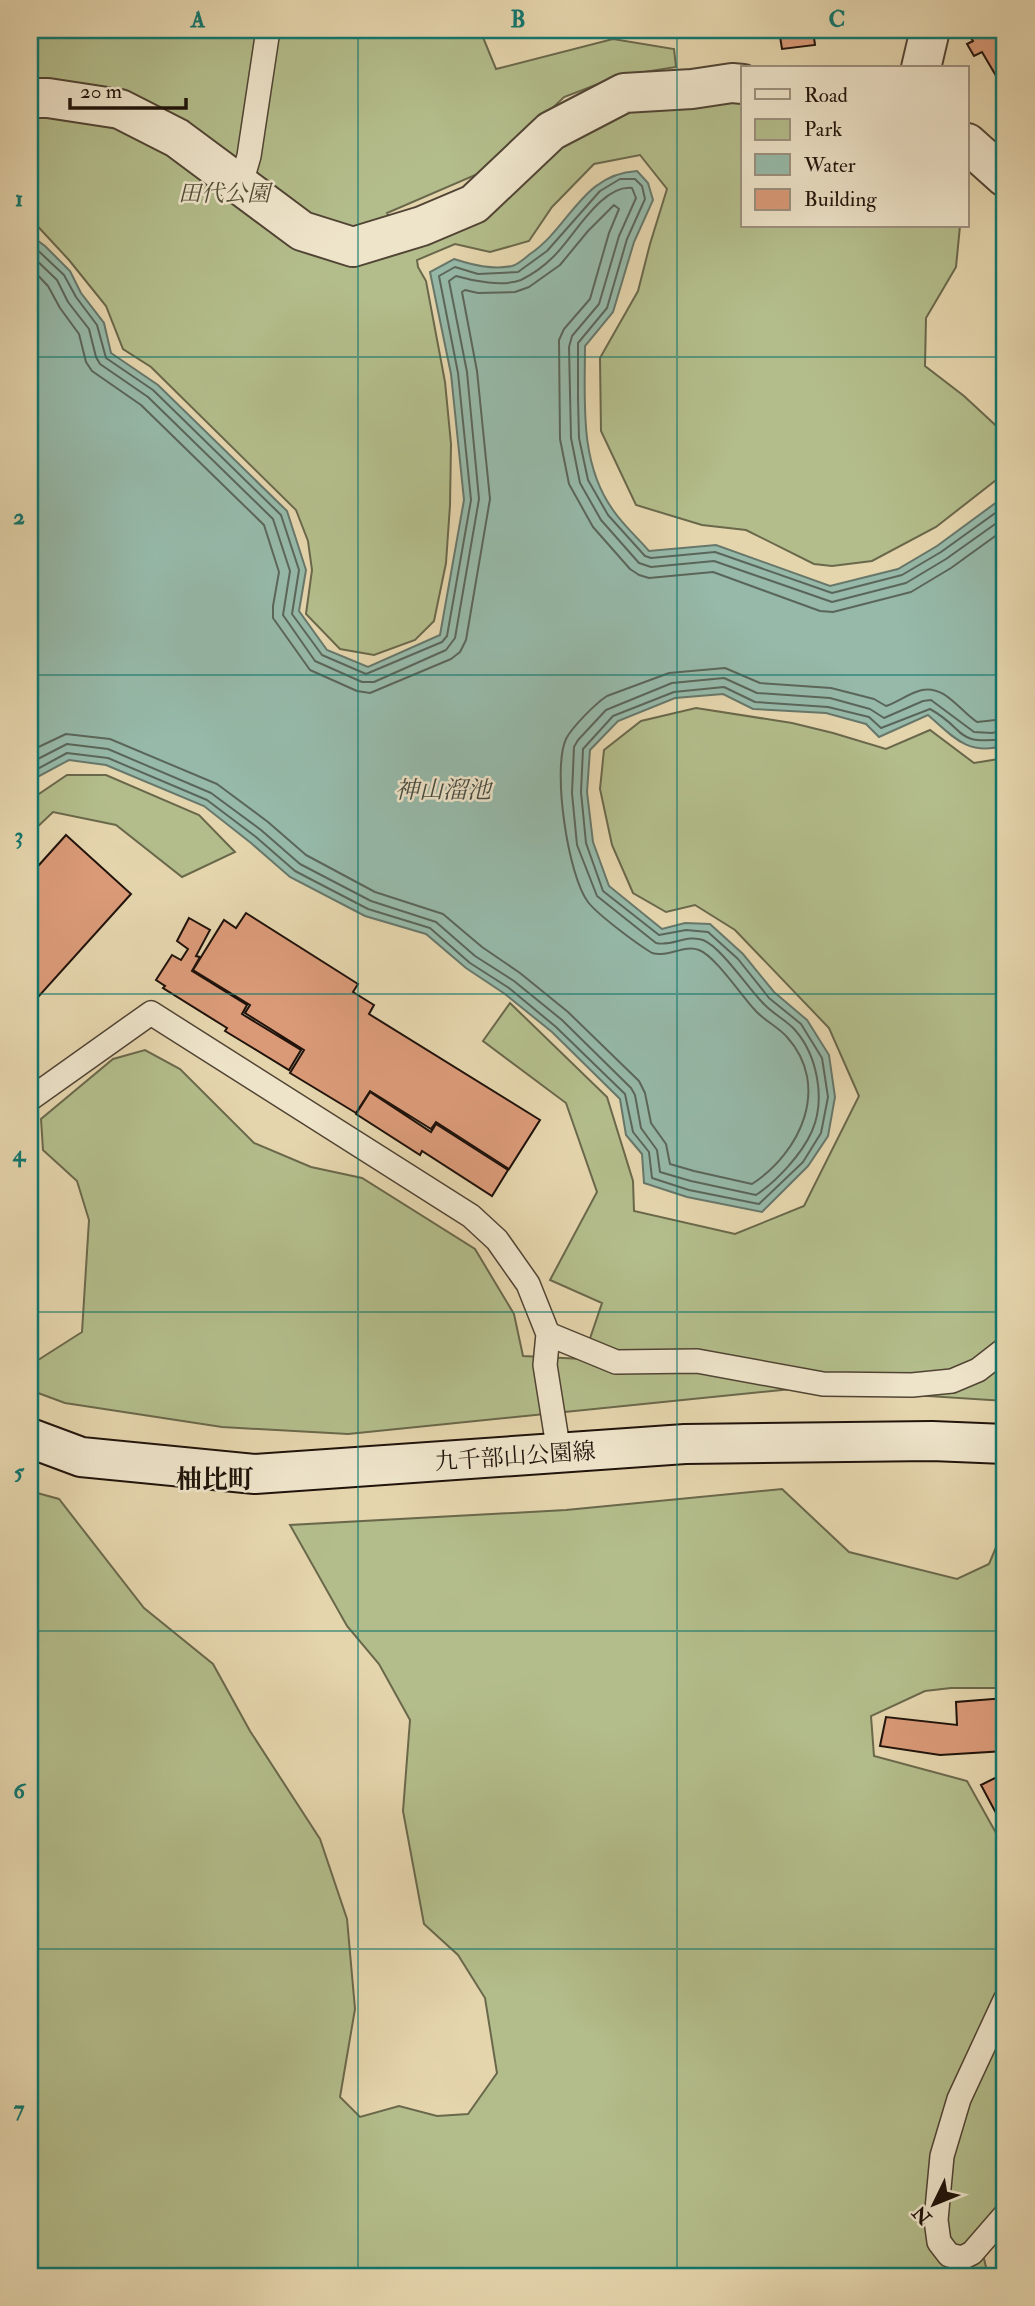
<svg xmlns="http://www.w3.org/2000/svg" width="1035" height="2306" viewBox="0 0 1035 2306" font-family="'IM FELL Double Pica','Noto Serif JP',serif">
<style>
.green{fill:#b3bd8b;stroke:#6a684b;stroke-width:2}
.water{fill:#96b9a9;stroke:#67776a;stroke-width:2}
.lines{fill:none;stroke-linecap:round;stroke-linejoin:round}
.shore{stroke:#5b665a;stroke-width:2}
.building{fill:#da9a78;stroke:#20130b;stroke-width:2}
.lane-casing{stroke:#514434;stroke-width:26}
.street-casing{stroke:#514434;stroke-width:42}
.secondary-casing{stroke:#20130b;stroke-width:42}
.lane{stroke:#eee4ca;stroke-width:23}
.street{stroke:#eee4ca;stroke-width:38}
.secondary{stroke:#eee4ca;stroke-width:38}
.grid{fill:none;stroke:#0f766e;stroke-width:2;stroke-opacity:0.55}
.labels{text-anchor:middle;stroke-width:5;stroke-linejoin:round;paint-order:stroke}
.park-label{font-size:23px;font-style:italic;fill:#534e38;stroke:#eee4ca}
.street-label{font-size:23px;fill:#20130b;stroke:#eee4ca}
.water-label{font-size:24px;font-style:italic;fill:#494d42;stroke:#eee4ca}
.quarter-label{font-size:26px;font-weight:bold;fill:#20130b;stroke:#eee4ca}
.neatline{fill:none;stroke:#0f766e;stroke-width:2.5}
.grid-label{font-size:23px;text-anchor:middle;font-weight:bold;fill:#0f766e}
</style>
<rect width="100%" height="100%" fill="#e5d5ad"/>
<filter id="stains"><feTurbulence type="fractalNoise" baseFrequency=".00286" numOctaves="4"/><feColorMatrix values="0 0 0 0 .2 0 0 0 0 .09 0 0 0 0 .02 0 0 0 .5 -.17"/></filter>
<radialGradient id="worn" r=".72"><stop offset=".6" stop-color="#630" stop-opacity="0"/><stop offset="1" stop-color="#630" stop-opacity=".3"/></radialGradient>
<path class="green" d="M30 30H480L496 69 613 39 674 49 676 67 619 76 564 97 487 170 387 213 405 244 627 106 743 99V226H960L956 267 926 318 925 366 964 396 1005 434V473L936 527 872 561 832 566 814 564 746 530 702 525 636 505 601 431 600 358 638 291 650 244 667 189 640 155 594 164 552 207 529 241 490 252 455 244 417 260 418 267 426 281 445 382 451 444 450 505 446 563 434 621 415 640 374 655 340 649 306 614 312 570 308 541 296 510 151 367 123 349 106 306 69 260 30 218Z
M696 708 792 723 833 733 886 749 930 730 974 763 1005 758V1401L802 1388 348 1434 222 1427 65 1403 30 1390V1361L35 1362 82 1332 89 1220 77 1181 43 1150 41 1119 113 1059 145 1050 180 1069 254 1143 311 1167 362 1178 475 1249 514 1314 523 1356 583 1359 602 1303 550 1280 597 1192 566 1103 483 1041 510 1003 607 1097 633 1181 634 1211 735 1234 804 1206 859 1096 829 1028 735 930 695 905 666 912 633 893 612 845 600 789 604 750 641 721Z
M67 775H106L199 815 235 852 182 877 116 825 53 812 30 834V800Z
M782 1489 849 1552 957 1579 989 1564 1005 1526V1688H951L925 1691 871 1716 874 1756 967 1781 1005 1849V2205L978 2232 988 2276H30V1491L59 1499 144 1608 213 1664 250 1731 320 1839 347 1919 355 2009 340 2097 360 2117 399 2106 437 2116 468 2114 497 2073 485 1998 458 1955 424 1924 403 1811 410 1720 379 1664 347 1626 290 1525 566 1510Z"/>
<path class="water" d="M637 171 648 183 653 200 634 242 613 312 585 346C585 401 579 463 613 510 623 525 638 538 649 551L716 545 830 586 898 569 937 546 1005 496V745C969 757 953 737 928 715L879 737 866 724 826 713 753 709 723 694 675 698 618 721 590 750 587 792 593 842 609 886 662 929 685 923 710 924 743 954 774 992 807 1020 829 1055 835 1097 828 1136 808 1166 762 1212 687 1197 644 1183 642 1154 626 1135 620 1099 552 1032 505 994 466 968 426 934 365 916 290 877 251 843 204 806 106 765 69 760 30 781V235L45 246 70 271 81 293 104 323 111 353 158 385 287 511 306 570 299 611 327 650 368 667 440 635 464 500 451 374 430 272 454 259C473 265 492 270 512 266 519 264 525 258 530 254 570 227 582 174 637 171Z"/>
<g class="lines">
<path class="shore" d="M30 243 64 275 76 297 97 325 106 358 153 390 281 515 299 570 292 614 322 655 366 674 442 642 447 636 471 500 458 373 439 276 455 267 478 274 518 272 547 251 600 191 620 179H635L642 186 645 199 627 239 607 308 578 343V399L579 438 588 480 608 515 645 556 651 558 715 552 832 593 902 575 941 552 1005 506
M30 254 57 280 68 302 89 329 96 357 100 364 148 397 273 519 290 571 283 615 315 661 362 682H374L446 650 455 638 479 499 467 372 449 281 456 276C473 281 503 287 521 280 531 275 544 266 552 258 572 240 601 184 632 188L636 198 619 236 599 304 572 336 569 347 571 438 580 483 601 520 639 563 651 567 714 561 832 602 906 583 946 559 1005 517
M30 267 48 286 60 308 79 334 86 362 92 371 141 405 264 525 279 572 273 606V618L310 670 357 691 370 693 451 659 460 652 466 640 490 499 477 371 462 292 465 290 478 293 515 292 529 287 560 265 588 231 614 205 619 209 609 233 590 299 564 329 559 340 560 439 569 484 593 527 630 569 639 575 649 578 713 572 820 611 833 612 911 592 951 568 1005 529
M30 751 66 734 110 739 217 784 268 822 306 855 375 892 443 914 482 947 520 973 568 1012 639 1081 645 1093 651 1123 666 1144 670 1164 694 1171 752 1184C801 1152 831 1086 787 1037 777 1026 763 1020 754 1009 741 995 715 956 699 950 684 944 668 958 652 953 637 944 598 915 588 902 568 876 552 769 566 739 572 727 596 703 607 696L669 673 725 668 760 683 831 688 874 699 886 706C898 702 909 693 922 690 945 685 960 711 977 722L1005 719
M30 763 67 744 108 749 211 793 261 830 300 864 371 901 436 922 475 956 514 981 562 1020 631 1088 635 1095 641 1128 657 1150 660 1172 691 1181 756 1195C777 1181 802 1154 812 1131 826 1099 817 1055 795 1030 785 1019 771 1013 762 1002 748 988 721 947 703 940 687 934 672 947 656 943L597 896 577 845 572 793 574 747 578 740 606 710 672 683 724 678 757 693 830 698 870 709 884 718 923 701 931 700 974 732 992 733 1005 730
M30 773 67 753 108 758 207 800 256 837 295 871 368 909 430 928 470 963 509 988 556 1027 625 1094 633 1132 649 1152 652 1178 689 1190 759 1204 803 1162 821 1133 828 1097 822 1058 801 1024 769 998 738 959 708 932 686 930 659 935 603 891 586 843 581 792 583 749 613 716 674 692 724 687 755 702 828 707 869 717 881 728 930 709C968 730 952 745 1005 739"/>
</g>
<path class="building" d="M779 30H813L815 45 782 49Z
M966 30H1005V91L982 52 974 56 967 44 973 41Z
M66 835 131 894 30 1006V875Z
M246 913 358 984 353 992 374 1005 369 1014 540 1120 509 1169 436 1122 431 1129 370 1091 356 1113 290 1073 304 1050 245 1013 250 1005 193 970 224 920 236 928Z
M189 918 210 930 196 956 200 957 192 971 247 1005 242 1014 301 1050 289 1070 225 1031 227 1028 163 988 165 986 156 980 172 955 181 960 188 949 177 941Z
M370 1092 431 1132 436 1124 508 1170 492 1196 422 1151 420 1155 356 1114Z
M1005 1698V1751L940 1755 880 1746 886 1717 957 1725 956 1702Z
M1005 1773V1830L981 1785Z"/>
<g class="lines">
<defs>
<path id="lane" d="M240 187 249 156 268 30
M30 1099 151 1013 471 1216 497 1240 528 1284 548 1334 545 1365 559 1453
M548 1334 616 1362 697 1361 823 1384 912 1385 952 1381 978 1370 1005 1349
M1005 2000 959 2099 942 2156 936 2220 939 2242 949 2255 962 2258 972 2253 1005 2215"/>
<path id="street" d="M921 68 930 30
M30 98H48L120 109 177 138 302 231 353 247 422 226 474 204 551 131 624 93 692 89 732 83 743 84
M967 143 1005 177"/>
<path id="secondary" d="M30 1438 81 1457 255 1474 685 1444 932 1441 1005 1444"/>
</defs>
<use href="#lane" class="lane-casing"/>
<use href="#street" class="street-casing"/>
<use href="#secondary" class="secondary-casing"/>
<use href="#lane" class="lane"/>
<use href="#street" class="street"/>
<use href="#secondary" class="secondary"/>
</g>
<path class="grid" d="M358 30V2276M677 30V2276M30 357H1005M30 675H1005M30 994H1005M30 1312H1005M30 1631H1005M30 1949H1005"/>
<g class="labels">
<g class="park-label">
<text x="224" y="201">田代公園</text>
</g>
<g class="street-label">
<text transform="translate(515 1456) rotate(-4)" y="8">九千部山公園線</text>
</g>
<g class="water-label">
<text x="443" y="798">神山溜池</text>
</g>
<g class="quarter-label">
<text x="215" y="1488">柚比町</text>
</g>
</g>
<rect width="1035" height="2306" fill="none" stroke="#e5d5ad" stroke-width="77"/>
<rect x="741" y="66" width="228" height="161" fill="#eee4ca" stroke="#9c907e" stroke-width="2"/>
<rect x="755" y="89" width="35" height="10" fill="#eee4ca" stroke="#9c907e" stroke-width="2"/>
<text x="804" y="102" font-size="21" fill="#20130b">Road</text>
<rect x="755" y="119" width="35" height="21" fill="#b3bd8b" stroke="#9c907e" stroke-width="2"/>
<text x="804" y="136" font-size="21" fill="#20130b">Park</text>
<rect x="755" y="154" width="35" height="21" fill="#96b9a9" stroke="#9c907e" stroke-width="2"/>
<text x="804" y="172" font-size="21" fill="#20130b">Water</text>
<rect x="755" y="189" width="35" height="21" fill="#da9a78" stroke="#9c907e" stroke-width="2"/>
<text x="804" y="206" font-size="21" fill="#20130b">Building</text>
<g transform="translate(934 2204) rotate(227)" stroke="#eee4ca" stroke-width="5" paint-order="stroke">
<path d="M0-5L12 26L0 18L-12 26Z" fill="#20130b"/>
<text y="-10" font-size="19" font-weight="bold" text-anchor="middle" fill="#20130b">N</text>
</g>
<path d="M70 98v10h116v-10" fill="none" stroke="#20130b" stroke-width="3.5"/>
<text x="80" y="98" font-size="21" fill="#20130b" stroke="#eee4ca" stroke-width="5" paint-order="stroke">20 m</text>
<rect x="38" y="38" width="958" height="2230" class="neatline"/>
<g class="grid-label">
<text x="198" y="27">A</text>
<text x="518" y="27">B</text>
<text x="837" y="27">C</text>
<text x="19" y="206">1</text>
<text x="19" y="524">2</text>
<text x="19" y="843">3</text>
<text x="19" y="1161">4</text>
<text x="19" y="1479">5</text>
<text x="19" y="1798">6</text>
<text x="19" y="2116">7</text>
</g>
<rect width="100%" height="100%" filter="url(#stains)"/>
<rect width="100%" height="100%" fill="url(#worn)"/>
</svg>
